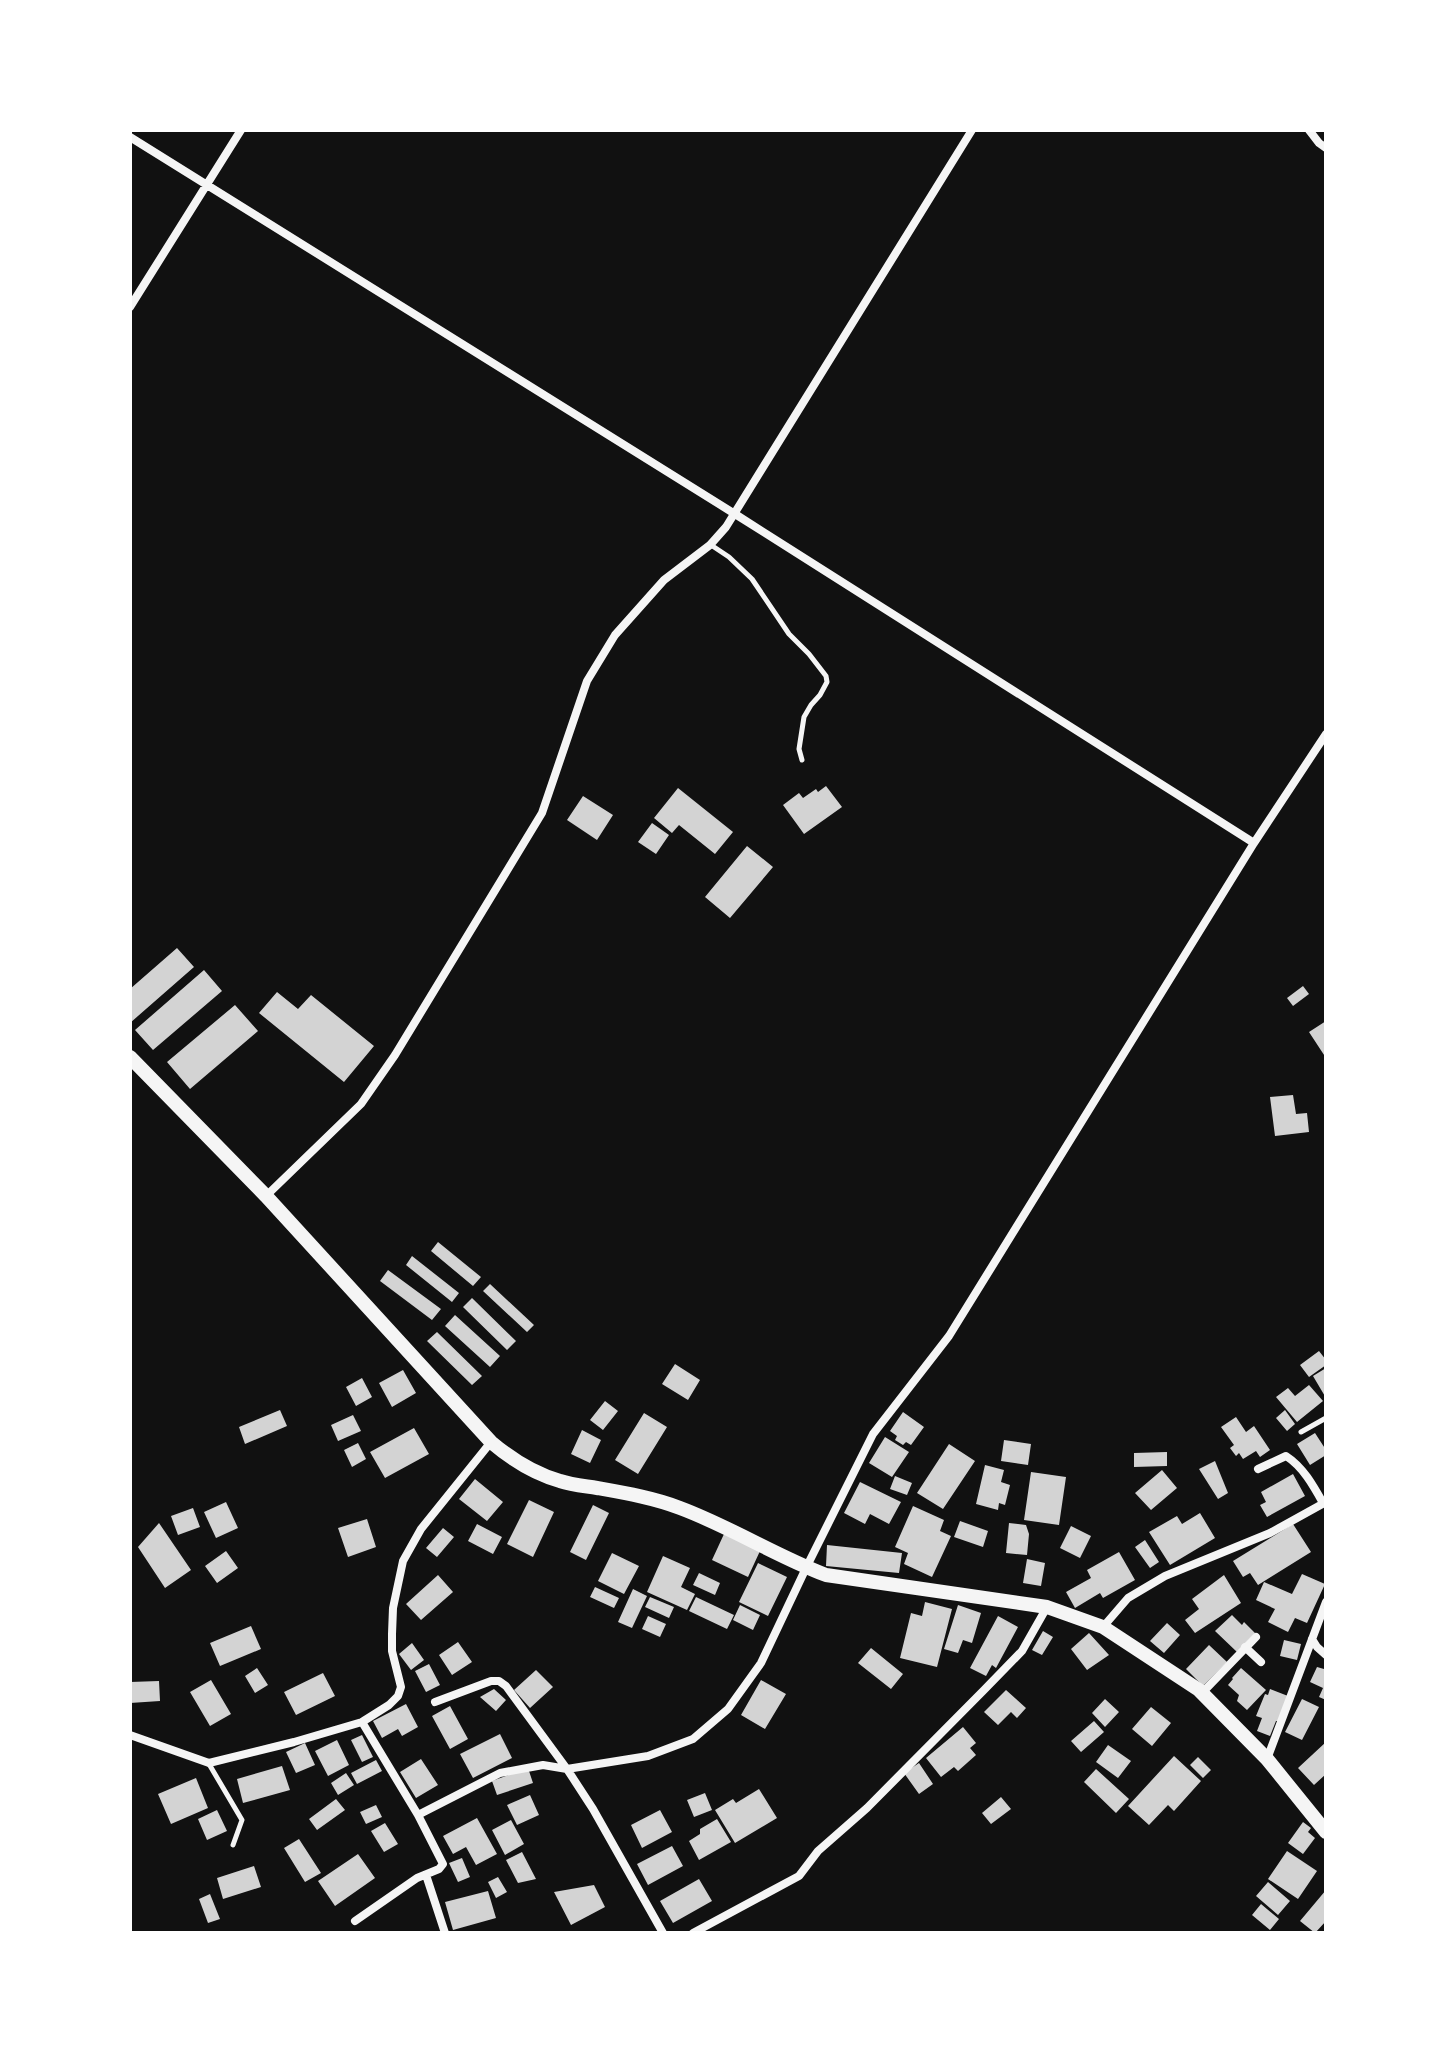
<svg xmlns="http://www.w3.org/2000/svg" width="1456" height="2063" viewBox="0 0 1456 2063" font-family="'Exo 2',sans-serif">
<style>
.building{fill:#d3d3d3}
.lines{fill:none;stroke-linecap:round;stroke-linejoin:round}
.service{stroke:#f5f5f5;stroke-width:5}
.minor{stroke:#f5f5f5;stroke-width:8}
.secondary{stroke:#f5f5f5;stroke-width:14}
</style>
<rect width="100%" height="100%" fill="#111"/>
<path class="building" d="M826 786 842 807 804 834 783 805 799 793 803 798 816 789 818 792Z
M678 788 733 832 715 854 679 825 672 833 654 818Z
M583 796 613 815 597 840 567 820Z
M652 823 669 835 656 854 638 842Z
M747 846 773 867 730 918 705 897Z
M177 948 194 967 130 1023V989Z
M204 970 222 991 153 1050 135 1030Z
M1303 986 1309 994 1293 1006 1287 998Z
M277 992 298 1009 311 995 374 1046 344 1082 259 1013Z
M235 1005 258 1031 190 1089 167 1062Z
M1326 1021V1058L1309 1032Z
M1293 1095 1296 1114 1307 1113 1309 1132 1275 1136 1270 1097Z
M438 1242 481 1277 473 1286 431 1251Z
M412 1256 459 1293 452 1302 406 1265Z
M388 1270 441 1309 432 1320 380 1281Z
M490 1284 534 1325 527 1332 483 1291Z
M472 1298 516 1341 507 1350 463 1307Z
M455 1315 500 1356 490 1367 445 1326Z
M437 1332 482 1376 472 1385 427 1341Z
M1319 1351 1326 1360V1365L1309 1377 1300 1365Z
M675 1364 700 1380 688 1400 662 1384Z
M1326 1368V1398L1313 1376Z
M403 1370 416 1393 392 1407 379 1383Z
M362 1378 372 1397 356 1406 346 1387Z
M1309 1385 1323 1401 1297 1422 1276 1397 1288 1388 1295 1396Z
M605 1401 618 1411 603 1430 590 1420Z
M280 1410 287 1426 245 1444 239 1427Z
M1285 1410 1295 1424 1287 1431 1276 1418Z
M903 1412 924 1427 911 1445 906 1442 903 1445 895 1440 897 1436 890 1431Z
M644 1413 667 1427 638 1474 615 1460Z
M353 1415 361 1431 338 1441 331 1425Z
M1236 1417 1246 1432 1254 1426 1270 1450 1260 1457 1256 1451 1243 1459 1239 1453 1236 1456 1230 1448 1234 1445 1221 1427Z
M414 1428 429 1454 385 1478 370 1452Z
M582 1430 601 1440 590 1463 571 1454Z
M1315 1433 1326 1450V1455L1310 1465 1297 1444Z
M885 1437 909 1452 892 1477 869 1463Z
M1004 1440 1031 1444 1028 1465 1001 1461Z
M358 1443 366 1459 352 1467 344 1450Z
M949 1444 975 1461 943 1509 917 1493Z
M1167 1452V1466L1134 1467V1453Z
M1215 1461 1228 1493 1218 1499 1199 1469Z
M985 1465 1004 1470 1001 1482 1010 1485 1005 1505 999 1503 998 1510 976 1504Z
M1162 1470 1177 1488 1151 1510 1135 1493Z
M1031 1472 1066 1477 1059 1525 1024 1520Z
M1293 1474 1305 1496 1267 1517 1260 1505 1266 1502 1261 1492Z
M895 1476 912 1483 907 1495 890 1489Z
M475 1479 503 1502 487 1521 459 1499Z
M860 1482 901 1502 889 1524 870 1514 865 1524 844 1513Z
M529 1500 554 1512 533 1557 507 1544Z
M226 1502 238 1528 216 1538 204 1512Z
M593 1505 609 1513 586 1560 570 1552Z
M913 1506 944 1520 940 1531 951 1536 932 1577 904 1564 908 1553 895 1547Z
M193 1508 200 1527 178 1535 171 1516Z
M1200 1513 1215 1538 1170 1565 1149 1532 1177 1516 1182 1524Z
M367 1519 376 1547 348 1557 338 1528Z
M960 1521 988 1531 983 1547 954 1537Z
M159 1523 191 1570 165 1588 138 1547Z
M1009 1523 1026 1525 1029 1534 1027 1555 1006 1553Z
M477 1524 502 1537 493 1554 468 1541Z
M1293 1524 1311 1552 1258 1585 1250 1573 1243 1577 1233 1561Z
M1071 1526 1091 1536 1080 1558 1060 1548Z
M443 1528 454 1537 437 1557 426 1548Z
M724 1534 760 1551 748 1577 712 1560Z
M1145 1540 1159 1562 1150 1568 1135 1547Z
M827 1545 902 1553 899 1573 826 1566Z
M226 1551 238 1568 217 1583 205 1566Z
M1119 1552 1135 1580 1103 1598 1100 1593 1075 1608 1066 1592 1091 1578 1087 1570Z
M612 1553 639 1566 624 1594 598 1581Z
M663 1556 690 1568 681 1587 695 1594 687 1610 647 1592Z
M1027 1559 1045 1563 1041 1586 1023 1583Z
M758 1563 787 1577 768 1616 739 1602Z
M699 1573 720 1583 715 1595 693 1585Z
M1302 1574 1325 1584 1307 1623 1295 1618 1288 1632 1268 1622 1275 1609 1256 1600 1264 1582 1292 1594Z
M438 1575 453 1592 421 1620 406 1604Z
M1224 1575 1241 1603 1195 1633 1185 1620 1199 1609 1192 1599Z
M595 1587 619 1598 614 1608 590 1597Z
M633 1589 647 1596 632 1628 618 1622Z
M650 1597 674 1607 669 1618 645 1607Z
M696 1597 734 1615 727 1629 689 1611Z
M925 1602 952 1609 937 1667 900 1658 911 1613 922 1616Z
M740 1605 760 1615 753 1630 733 1620Z
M958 1605 981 1613 972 1643 963 1640 958 1653 944 1649Z
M1232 1615 1242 1625 1244 1622 1255 1633 1237 1652 1215 1631Z
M648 1616 666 1624 660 1637 642 1629Z
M998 1616 1018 1627 996 1668 992 1665 986 1676 970 1668Z
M1167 1623 1180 1635 1164 1653 1150 1641Z
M251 1626 261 1649 220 1666 210 1643Z
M1043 1631 1053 1637 1042 1655 1032 1650Z
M1089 1633 1109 1655 1087 1670 1071 1649Z
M1284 1640 1301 1644 1297 1660 1280 1656Z
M458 1642 472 1662 452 1675 439 1655Z
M412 1643 424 1660 411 1670 399 1654Z
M1209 1645 1227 1662 1203 1686 1186 1669Z
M871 1648 903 1674 891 1689 858 1663Z
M429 1664 440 1685 426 1692 415 1671Z
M1326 1664V1700L1319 1697 1323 1688 1310 1682 1317 1667 1324 1669Z
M257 1668 268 1685 255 1693 245 1676Z
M1241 1668 1266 1690 1247 1710 1237 1701 1239 1695 1228 1685 1233 1679 1232 1678Z
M536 1670 553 1687 530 1708 514 1690Z
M323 1673 335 1696 296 1715 284 1692Z
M211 1680 231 1714 210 1726 190 1692Z
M761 1680 786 1694 765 1729 741 1715Z
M159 1681 160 1701 130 1703V1682Z
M494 1689 506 1700 496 1711 480 1697Z
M1270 1689 1288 1696 1279 1721H1276L1270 1736 1257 1731 1262 1718 1256 1716 1265 1694 1268 1695Z
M1006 1690 1026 1708 1017 1718 1011 1712 998 1725 984 1712Z
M1105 1699 1119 1712 1105 1727 1092 1713Z
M1302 1699 1319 1707 1302 1740 1285 1732Z
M406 1704 418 1727 402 1736 398 1729 382 1738 373 1721Z
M450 1706 468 1739 450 1749 432 1716Z
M1151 1707 1171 1723 1152 1746 1132 1729Z
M1094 1721 1104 1732 1081 1752 1071 1741Z
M963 1727 976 1743 970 1748 976 1755 958 1771 954 1767 941 1777 926 1758Z
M500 1734 512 1758 473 1778 460 1754Z
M362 1735 373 1757 362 1762 351 1740Z
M337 1740 349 1765 328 1776 315 1751Z
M1326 1742V1774L1314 1785 1298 1768Z
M305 1743 315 1765 296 1773 286 1752Z
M1108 1745 1131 1761 1118 1778 1096 1762Z
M1174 1756 1201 1781 1174 1811 1168 1805 1149 1825 1128 1806Z
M1198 1757 1211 1770 1203 1778 1190 1765Z
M421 1759 438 1785 416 1798 400 1772Z
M376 1760 382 1771 357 1784 351 1773Z
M919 1763 933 1784 919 1794 904 1773Z
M282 1766 290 1790 243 1803 237 1779Z
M528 1768 533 1783 497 1795 492 1781Z
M1096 1769 1129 1799 1116 1813 1084 1782Z
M346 1773 354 1785 338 1795 331 1783Z
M196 1778 208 1808 171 1824 158 1794Z
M759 1789 777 1818 735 1843 715 1810 733 1799 736 1803Z
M705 1793 712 1810 694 1817 687 1800Z
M530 1795 539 1815 517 1825 507 1805Z
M1001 1797 1011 1809 991 1824 982 1813Z
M336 1799 345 1810 317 1830 309 1819Z
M376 1805 382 1817 366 1824 360 1812Z
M217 1810 227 1831 207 1840 198 1819Z
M660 1810 672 1832 642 1848 631 1825Z
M477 1818 497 1854 476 1865 466 1847 453 1854 443 1836Z
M717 1819 731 1842 699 1860 689 1841 700 1834V1829Z
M511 1820 524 1844 505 1855 492 1830Z
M1303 1822 1311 1828 1308 1832 1315 1838 1303 1854 1288 1843Z
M385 1823 398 1844 384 1852 371 1831Z
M299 1839 321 1873 305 1882 284 1848Z
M672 1846 683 1866 648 1885 637 1864Z
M1287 1851 1317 1871 1298 1899 1268 1879Z
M522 1852 536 1879 518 1883 506 1860Z
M358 1854 375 1878 335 1906 318 1881Z
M462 1858 470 1877 458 1882 449 1863Z
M254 1866 261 1887 223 1899 217 1878Z
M498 1877 507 1892 496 1898 488 1882Z
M699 1879 712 1901 673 1923 660 1901Z
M1268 1882 1290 1901 1278 1915 1256 1896Z
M594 1885 605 1907 571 1925 554 1892Z
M1326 1890V1921L1315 1933 1300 1921Z
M488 1891 496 1918 453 1930 445 1902Z
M210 1894 220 1919 208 1923 199 1899Z
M1261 1904 1279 1919 1270 1930 1252 1915Z"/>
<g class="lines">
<path class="service" d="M711 545 729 557 752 579 789 634 809 654 826 676 827 682 820 695 811 705 804 717 799 749 802 760
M1301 1432 1326 1418
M209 1764 242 1820 233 1845"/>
<path class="minor" d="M1309 130 1319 143 1326 148
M130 137 735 514 1254 843
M130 307 241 130
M266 1196 361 1104 395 1055 542 813 587 681 615 635 664 580 710 545 726 527 972 130
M1258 1469 1286 1456C1303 1467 1313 1485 1323 1503
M1103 1627 1128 1598 1165 1576 1270 1533 1326 1502
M1312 1639 1317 1647 1326 1655
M1245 1647 1261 1662
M1202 1693 1256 1637
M435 1702 491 1681H499L506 1686 567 1769 593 1809 663 1933
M130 1735 209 1763 294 1742 362 1722 389 1705 398 1696 401 1687 392 1651V1634L393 1608 403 1561 421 1529 491 1442
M1267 1759 1326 1602
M418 1815 500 1773 543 1765 567 1769 648 1756 693 1739 728 1709 761 1663 806 1568 873 1434 949 1336 1254 843 1326 734
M426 1875 445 1933
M355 1921 417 1878 439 1869 443 1864 418 1815 362 1722
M693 1933 799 1876 818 1851 867 1808 984 1690 1022 1651 1047 1607"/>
<path class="secondary" d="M130 1057 266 1196 491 1442C511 1459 535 1474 560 1481 572 1485 585 1486 597 1488 625 1493 654 1498 680 1508 731 1527 776 1556 826 1575L1047 1607 1103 1627 1199 1690 1267 1759 1326 1832"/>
</g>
<rect width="1456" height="2063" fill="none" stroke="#ffffff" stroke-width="264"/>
</svg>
